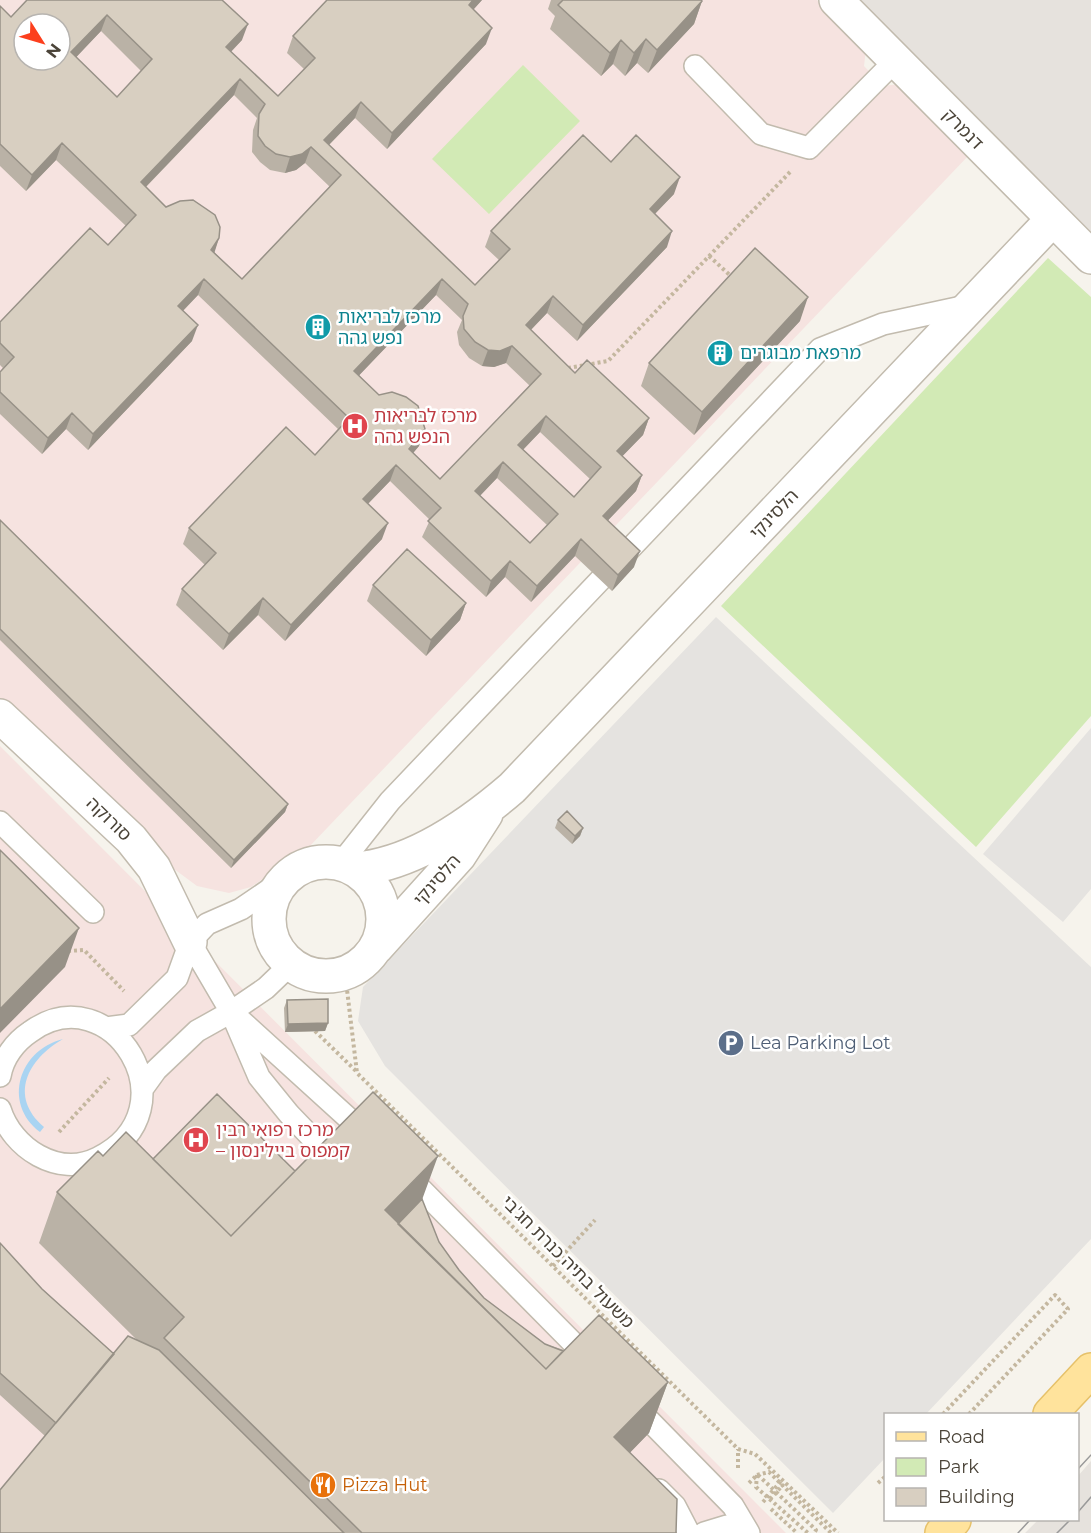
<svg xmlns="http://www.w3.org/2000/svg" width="1091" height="1533" viewBox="0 0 1091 1533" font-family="Montserrat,'Noto Sans Hebrew',sans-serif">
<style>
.industrial{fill:#e6e2dd}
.medical{fill:#f6e3e0;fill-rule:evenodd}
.green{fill:#d2eab5}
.parking{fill:#e5e3e0}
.water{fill:#a9d4f2}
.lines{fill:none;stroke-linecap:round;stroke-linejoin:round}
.service-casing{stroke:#c2bbae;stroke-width:24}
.minor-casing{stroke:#c2bbae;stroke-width:36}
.primary-casing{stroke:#e6c16a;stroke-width:36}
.path{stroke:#c4b79f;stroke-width:4;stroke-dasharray:3 3;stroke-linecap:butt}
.service{stroke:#fff;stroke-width:21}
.minor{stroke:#fff;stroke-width:33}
.primary{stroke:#ffe39c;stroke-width:33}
.tram{stroke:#9a9a9a;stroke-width:1.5}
.path-bridge{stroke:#c4b79f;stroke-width:4;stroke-dasharray:3 3;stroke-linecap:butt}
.wall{fill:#bab2a6;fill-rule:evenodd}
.shaded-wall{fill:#979187}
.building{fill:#d8cfc1;stroke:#979187;stroke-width:1.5;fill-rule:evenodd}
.labels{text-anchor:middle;stroke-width:5;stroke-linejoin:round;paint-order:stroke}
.street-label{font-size:18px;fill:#4b4439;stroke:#fff}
.culture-label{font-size:18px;fill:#0d838f;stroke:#fff;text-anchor:start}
.health-label{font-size:18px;fill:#be3a42;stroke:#fff;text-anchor:start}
.service-label{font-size:18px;fill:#4e5e75;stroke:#fff;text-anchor:start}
.food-label{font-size:18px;fill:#c56008;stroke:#fff;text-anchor:start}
</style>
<rect width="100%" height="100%" fill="#f6f3ec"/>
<path class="industrial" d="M837 0H1091V256Z
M1091 1461V1533H1025L1038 1520H1078V1476Z"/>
<path class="medical" d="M0 0H817L866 49 864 66 883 86 900 84 970 154 308 848 251 887 229 893 197 886 166 863 0 699ZM24 24H60V60H24Z
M0 746 786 1533H0Z"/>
<path class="green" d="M523 65 580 121 489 214 432 159Z
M1048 258 1091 297V716L976 847 721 606Z"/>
<path class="parking" d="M716 617 1091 967V1239L926 1414H886L885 1458 833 1513 385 1066 358 1021 363 987Z
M1091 728V889L1063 922 983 854Z"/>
<path class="water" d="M63 1039C28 1059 8 1096 44 1127L40 1132C2 1103 19 1050 63 1039Z"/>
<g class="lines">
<defs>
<path id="service" d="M695 66 761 134 809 148 896 60
M0 822 93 912
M341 863 390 801 820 349 883 324 971 305
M190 942 231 1012 259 1077 289 1114 340 1167
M237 1017 369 1137
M106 1028 129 1025 177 978 190 942 207 924 241 909 282 881
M0 1076C3 1058 15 1042 30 1032 111 973 196 1109 98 1158 58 1178 12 1148 0 1109
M143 1088 156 1070 197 1031 231 1012 266 988 291 964
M406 1174 591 1361
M634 1405 733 1506 749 1533
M659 1490 675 1506 689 1533
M704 1533 727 1526 747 1533"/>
<path id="minor" d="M836 0 1091 257
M0 716 131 839 154 868 190 942
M269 919a57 57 0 1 1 114 0a57 57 0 1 1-114 0Z
M355 869C412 865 469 825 512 788L1053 219
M376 948 459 856 486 814"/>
<path id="primary" d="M1050 1414 1091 1370
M942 1533 954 1520"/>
</defs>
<use href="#service" class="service-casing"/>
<use href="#minor" class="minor-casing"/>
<use href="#primary" class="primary-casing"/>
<path class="path" d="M709 256 733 278
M568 368 608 361 791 171
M68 951 84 950 124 991
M345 973 357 1073 738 1449 755 1454 838 1533
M315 1031 357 1072
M59 1132 109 1078
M553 1266 595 1220
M943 1414 1055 1295 1068 1309 969 1414
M738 1468V1449
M749 1483 757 1475
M878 1483 886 1476
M776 1492 816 1530 814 1533
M770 1499 783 1485
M763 1502 782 1480
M771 1509 797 1533"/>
<use href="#service" class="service"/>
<use href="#minor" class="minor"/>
<use href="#primary" class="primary"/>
<path class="tram" d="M1078 1469 1091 1455
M1078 1512 1091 1497
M1018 1533 1030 1520
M1057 1533 1070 1520"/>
<path class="path-bridge" d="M757 1475 769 1472 831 1533
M757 1475 756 1487 808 1533
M758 1475 776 1492"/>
</g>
<path class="wall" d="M27 0 242 40 231 52 278 96 304 69 287 53 293 36 327 0H482L473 10 486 44 387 149 355 118 329 145 475 285 499 260 485 247 491 231 611 162 674 194 655 214 667 247 577 341 547 313 531 330 575 373 649 418 643 435 622 456 642 475 636 491 608 520 634 567 612 591 575 556 531 602 505 577 486 597 422 537 430 520 390 481 368 504 382 539 285 641 258 615 223 650 176 605 182 589 205 565 183 544 189 528 315 455 338 429 198 295 183 311 192 341 88 450 66 429 42 454 0 414V372L3 368 0 365V322L108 245 126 226 56 160 26 191 0 166V6L11 17ZM101 31 141 71 117 97 76 57ZM234 95 257 118 253 130 252 152 260 162 270 170 285 173 296 170 305 163 330 187 242 279 214 252 219 238 166 207 146 187ZM436 295 462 320 457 332 459 345 469 358 482 366 494 367 506 363 530 386 440 479 413 453 419 446 359 375ZM540 432 590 479 574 497 523 450ZM497 478 547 525 530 543 480 496Z
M551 0H701L702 1 694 24 648 73 637 63 625 76 613 64 601 76 550 29 555 16 548 9Z
M800 321 694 435 641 386 649 363Z
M0 520 288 804 285 812 231 868 0 640Z
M373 585 466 603 460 620 426 656 367 601Z
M558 820 583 828 580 836 572 844 555 828Z
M287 1000 328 1023 325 1031 285 1032 284 1008Z
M103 1156 153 1159 295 1171 422 1199 439 1242 459 1270 484 1298 545 1344 668 1382 649 1433 630 1452 676 1533H0L45 1436 0 1395V1243L42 1289 114 1354 138 1341 39 1243 57 1192Z"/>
<path class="shaded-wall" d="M473 0H482L463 21 469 5Z
M702 1 694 24 648 73 657 50Z
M107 15 101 31 66 68 71 52Z
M248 24 242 40 220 63 226 47Z
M492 28 486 44 387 149 392 133Z
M646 39 637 63 625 76 634 53Z
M621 40 613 64 601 76 610 53Z
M240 79 234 95 135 198 141 182Z
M361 102 355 118 319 155 324 140Z
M62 143 56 160 26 191 32 175Z
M311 147 305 163 296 170 285 173 290 157Z
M680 177 674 194 644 225 650 209Z
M672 231 667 247 577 341 583 325Z
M219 238 214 254 211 250Z
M204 279 198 295 172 322 178 306Z
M442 279 436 295 348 387 354 371Z
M553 296 547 313 520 341 526 325Z
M808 297 800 321 694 435 702 412Z
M198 325 192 341 88 450 93 434Z
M512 346 506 363 494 367 482 366 488 350Z
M72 413 66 429 42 454 48 438Z
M546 416 540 432 512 461 518 445Z
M649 418 643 435 611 468 617 451Z
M425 429 419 446 403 465 409 449Z
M503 462 497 478 469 507 475 491Z
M396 465 390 481 357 515 363 499Z
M642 475 636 491 597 532 603 516Z
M388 523 382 539 285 641 291 625Z
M581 539 575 556 531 602 537 586Z
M640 551 634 567 612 591 618 575Z
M510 561 505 577 486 597 491 581Z
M263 598 258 615 223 650 229 634Z
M466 603 460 620 426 656 431 640Z
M288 804 285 812 231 868 234 860Z
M583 828 580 836 572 844 575 836Z
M79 928 65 967 0 1033V1009Z
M328 1023 325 1031 285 1032 288 1024Z
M438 1156 419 1208 372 1256 385 1210Z
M668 1382 649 1433 596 1488 614 1437Z"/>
<path class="building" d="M27 0H222L248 24 226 47 278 96 315 58 293 36 327 0H473L469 5 492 28 392 133 361 102 324 140 475 285 510 249 491 231 583 135 611 162 636 135 680 177 650 209 672 231 583 325 553 296 526 325 575 373 587 360 649 418 617 451 642 475 603 516 640 551 618 575 581 539 537 586 510 561 491 581 428 521 441 508 396 465 363 499 388 523 291 625 263 598 229 634 182 589 216 553 189 528 286 427 315 455 349 418 204 279 178 306 198 325 93 434 72 413 48 438 0 392V372L14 357 0 343V322L90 228 108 245 136 215 62 143 32 175 0 144V6L11 17ZM107 15 152 59 117 97 71 52ZM24 24H60V60H24ZM240 79 265 104 259 114 258 136 265 146 276 154 290 157 302 154 311 147 341 175 242 279 211 250 219 238 220 227 215 215 193 200 180 201 166 207 141 182ZM442 279 468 304 463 316 464 329 475 342 488 350 500 351 512 346 541 374 440 479 409 449 425 429 418 406 406 397 392 392 379 395 354 371ZM546 416 601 467 574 497 518 445ZM503 462 558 514 530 543 475 491Z
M563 0H701L702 1 657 50 646 39 634 53 621 40 610 53 558 5Z
M755 248 808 297 702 412 649 363Z
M0 520 288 804 234 860 0 629Z
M407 549 466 603 431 640 373 585Z
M567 811 583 828 575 836 558 820Z
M0 850 79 928 0 1009Z
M328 999V1023L288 1024 287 1000Z
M373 1092 438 1156 385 1210 546 1369 599 1315 668 1382 614 1437 677 1499 676 1533H362L164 1338 184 1317 57 1192 98 1151 103 1156 126 1132 231 1236Z
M217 1094 295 1171 231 1236 153 1159Z
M422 1199 439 1242 459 1270 484 1298 545 1344 563 1351 546 1369 398 1224Z
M0 1243 42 1289 114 1354 56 1423 0 1373Z
M128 1336 159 1350 344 1533H0V1490Z"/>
<defs>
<symbol id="building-disc" viewBox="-11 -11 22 22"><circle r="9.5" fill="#0f9aa8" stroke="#fff"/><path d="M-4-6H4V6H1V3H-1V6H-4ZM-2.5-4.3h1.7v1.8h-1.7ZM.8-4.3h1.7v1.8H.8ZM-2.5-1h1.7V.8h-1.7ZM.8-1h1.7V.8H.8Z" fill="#fff"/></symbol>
<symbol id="hospital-disc" viewBox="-11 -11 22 22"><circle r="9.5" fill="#e0444e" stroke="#fff"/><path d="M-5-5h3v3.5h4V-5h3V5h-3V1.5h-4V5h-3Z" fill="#fff"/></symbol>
<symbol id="parking-disc" viewBox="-11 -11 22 22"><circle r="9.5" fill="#5c6f8a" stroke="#fff"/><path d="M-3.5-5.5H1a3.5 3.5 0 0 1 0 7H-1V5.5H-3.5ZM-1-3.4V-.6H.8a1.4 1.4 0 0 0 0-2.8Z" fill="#fff"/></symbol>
<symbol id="restaurant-disc" viewBox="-11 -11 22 22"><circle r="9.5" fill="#e8710a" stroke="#fff"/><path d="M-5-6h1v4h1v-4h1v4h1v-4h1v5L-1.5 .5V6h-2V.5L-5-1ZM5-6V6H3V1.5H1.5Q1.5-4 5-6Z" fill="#fff"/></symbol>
</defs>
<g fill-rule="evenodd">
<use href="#building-disc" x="303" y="312" width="30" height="30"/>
<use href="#building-disc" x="705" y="338" width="30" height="30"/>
<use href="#hospital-disc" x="340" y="411" width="30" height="30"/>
<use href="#parking-disc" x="716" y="1028" width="30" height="30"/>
<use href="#hospital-disc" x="181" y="1125" width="30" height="30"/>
<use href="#restaurant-disc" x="308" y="1470" width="30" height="30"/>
</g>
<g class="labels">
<g class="street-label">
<text transform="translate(963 129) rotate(45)" y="6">דנמרק</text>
<text transform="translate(774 514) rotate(-46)" y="6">הלסינקי</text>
<text transform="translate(109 819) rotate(44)" y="6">סורוקה</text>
<text transform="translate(437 880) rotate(-49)" y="6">הלסינקי</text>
<text transform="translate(568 1262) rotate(45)" y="6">משעול בתיה כנרת חג'בי</text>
</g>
<g class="culture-label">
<text x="338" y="323">מרכז לבריאות<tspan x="338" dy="21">נפש גהה</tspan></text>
<text x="740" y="359">מרפאת מבוגרים</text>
</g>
<g class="health-label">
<text x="374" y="422">מרכז לבריאות<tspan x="374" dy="21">הנפש גהה</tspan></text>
<text x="216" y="1136">מרכז רפואי רבין<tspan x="216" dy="21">– קמפוס ביילינסון</tspan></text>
</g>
<g class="service-label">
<text x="750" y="1049">Lea Parking Lot</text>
</g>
<g class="food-label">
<text x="342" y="1491">Pizza Hut</text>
</g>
</g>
<rect x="884" y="1413" width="195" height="108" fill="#ffffff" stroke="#b7b4b0" stroke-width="1.5"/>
<rect x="896" y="1432" width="30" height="9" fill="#ffe39c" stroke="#b7b4b0" stroke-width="1.5"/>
<text x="938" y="1443" font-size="18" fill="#4b4439">Road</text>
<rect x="896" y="1458" width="30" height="18" fill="#d2eab5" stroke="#b7b4b0" stroke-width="1.5"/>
<text x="938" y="1473" font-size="18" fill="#4b4439">Park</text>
<rect x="896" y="1488" width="30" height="18" fill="#d8cfc1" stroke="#b7b4b0" stroke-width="1.5"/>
<text x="938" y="1503" font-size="18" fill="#4b4439">Building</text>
<g transform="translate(42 42) rotate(127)"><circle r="28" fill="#ffffff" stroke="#b7b4b0" stroke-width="1.5"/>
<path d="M0-4.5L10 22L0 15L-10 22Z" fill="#fc3f1d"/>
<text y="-9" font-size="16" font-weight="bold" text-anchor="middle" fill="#4b4439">N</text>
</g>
</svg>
